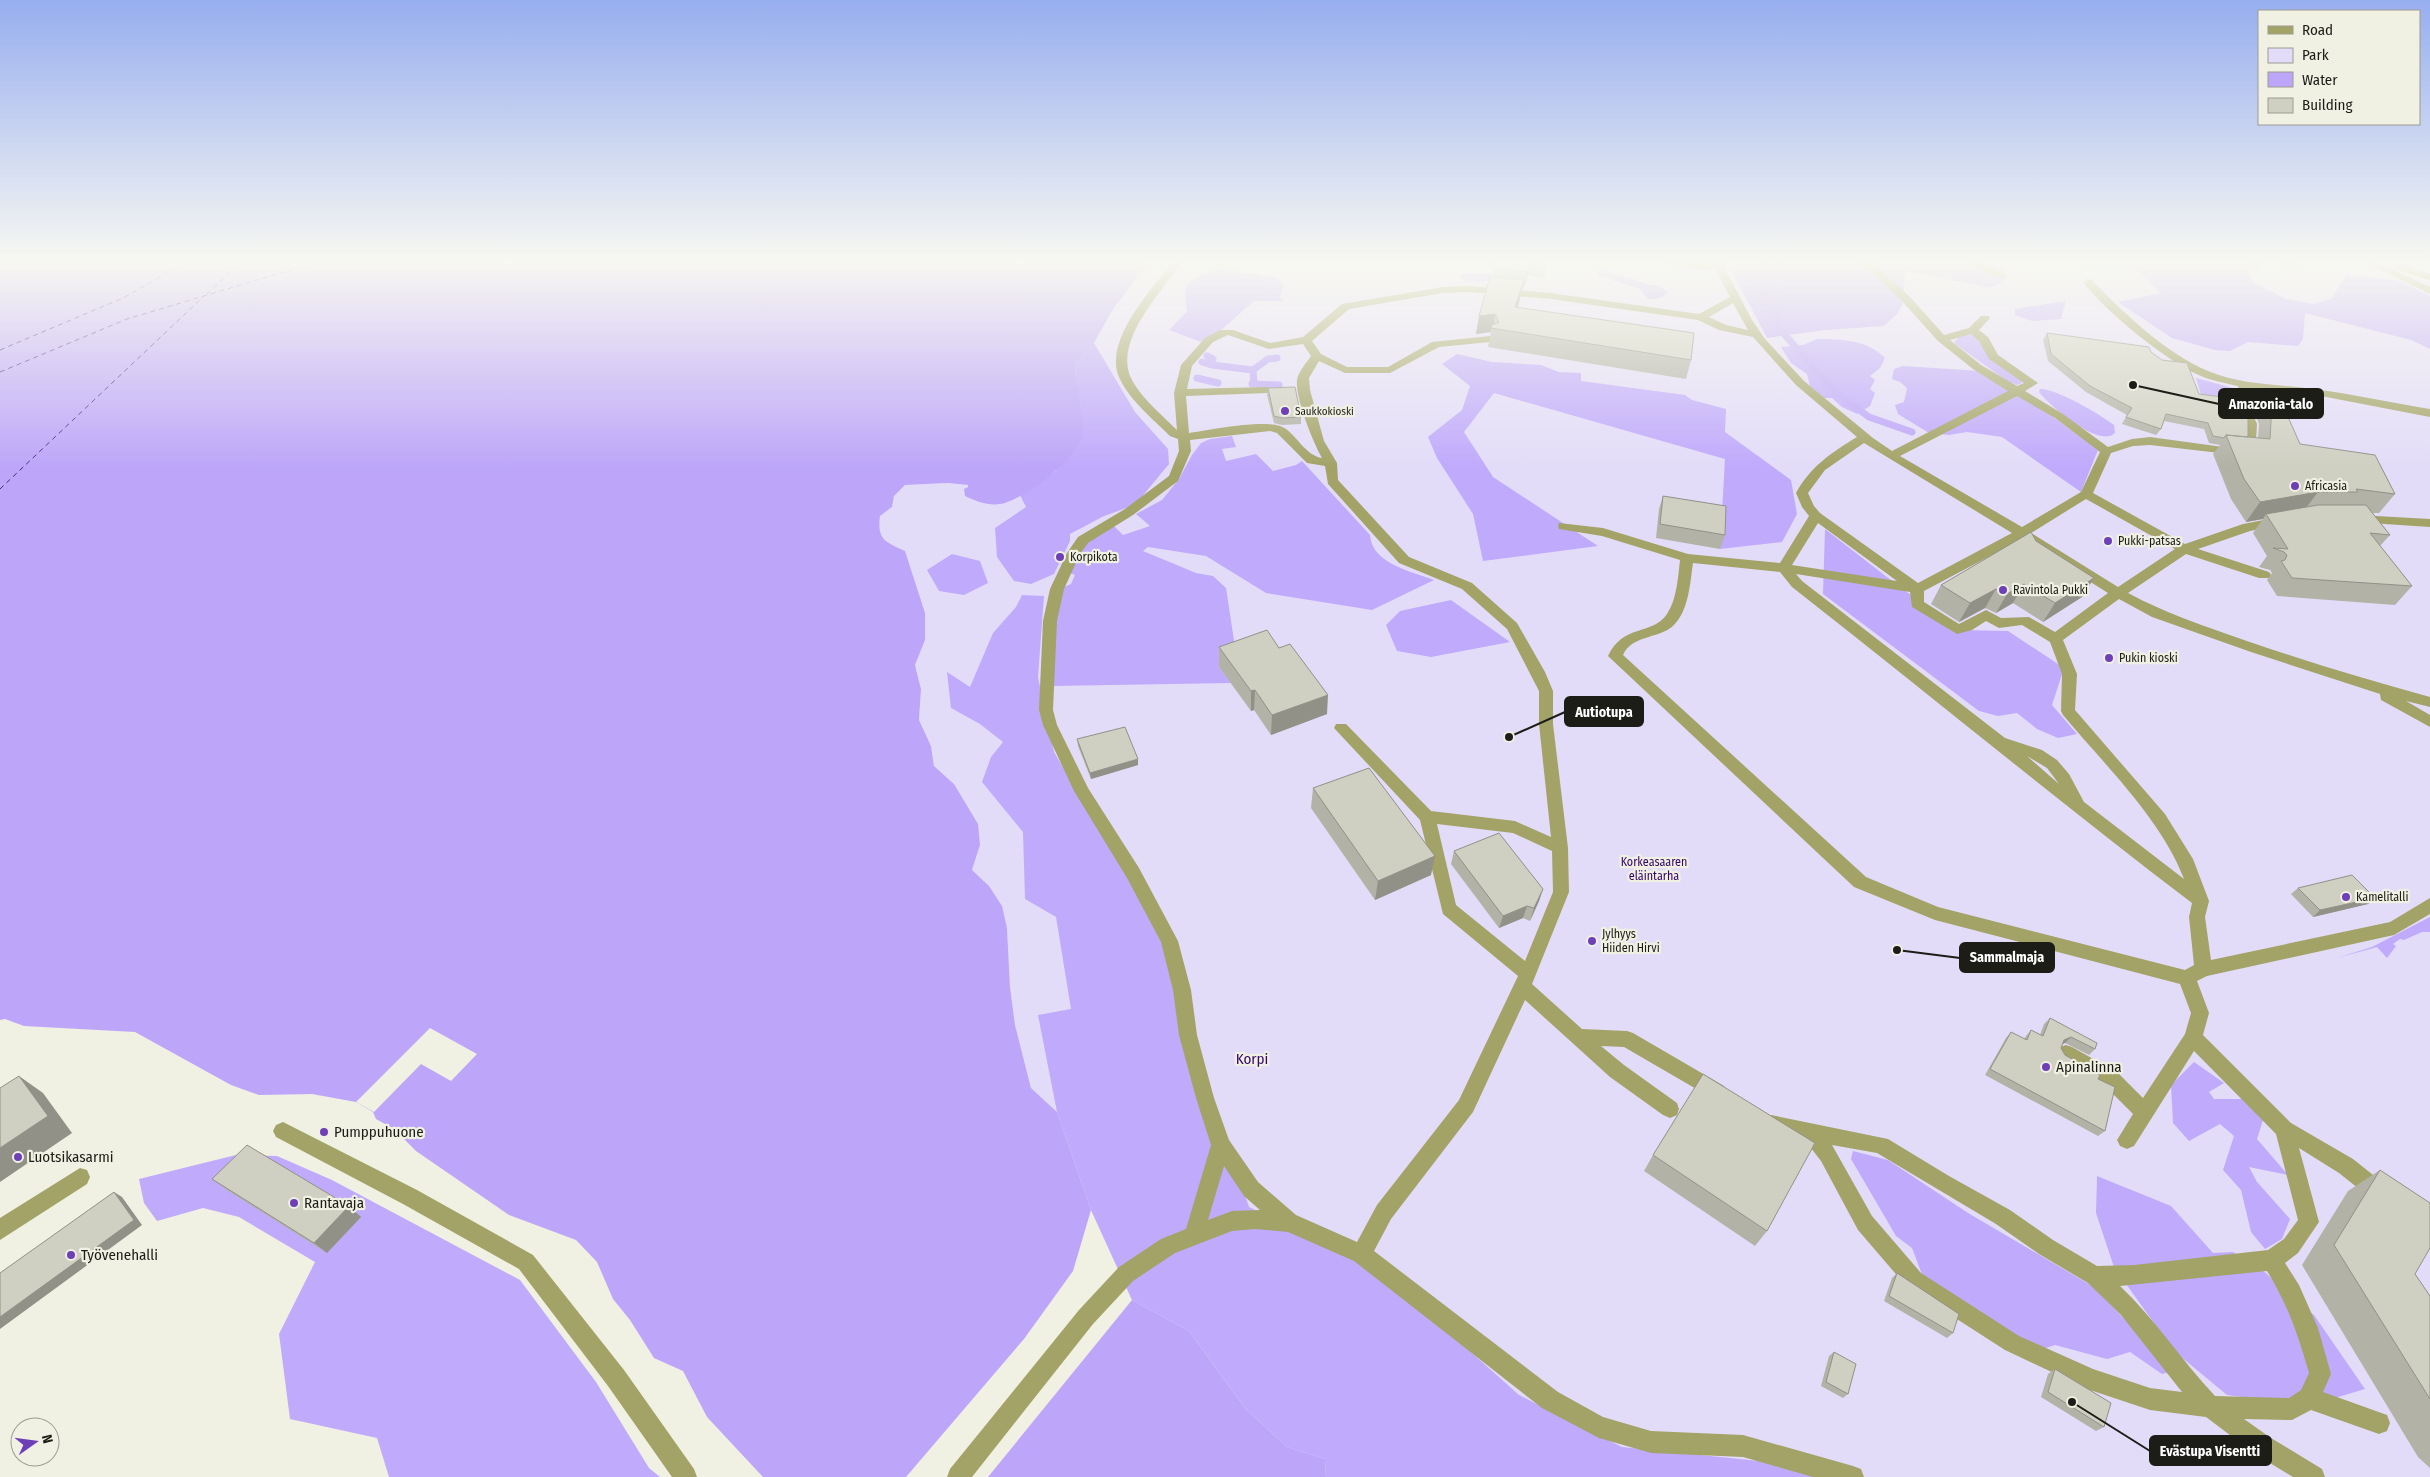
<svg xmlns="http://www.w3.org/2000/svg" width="2430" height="1477" viewBox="0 0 2430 1477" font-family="'Fira Sans Condensed',sans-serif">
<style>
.green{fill:#e3dcf9}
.forest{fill:#c0aafc}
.water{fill:#bda6f9}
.pier{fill:#f0f0e3}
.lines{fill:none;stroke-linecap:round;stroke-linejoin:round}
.stream{stroke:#bda6f9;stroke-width:7}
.ferry{stroke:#4a2684;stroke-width:1;stroke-dasharray:5 4;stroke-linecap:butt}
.minor{fill:#a3a368;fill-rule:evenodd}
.wall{fill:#b2b2a7}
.shaded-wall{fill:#919188}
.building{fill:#cfcfc2;stroke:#919188}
.poi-dot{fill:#6d40b8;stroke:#f0f0e3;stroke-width:2}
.labels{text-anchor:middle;stroke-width:4.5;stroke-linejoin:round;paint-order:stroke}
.far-poi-label{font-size:11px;fill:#1d1d18;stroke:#f0f0e3;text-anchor:start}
.poi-label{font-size:12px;fill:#1d1d18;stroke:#f0f0e3;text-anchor:start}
.park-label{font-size:12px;fill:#350769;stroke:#f0f0e3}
.near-park-label{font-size:15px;fill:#350769;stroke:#f0f0e3}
.near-poi-label{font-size:15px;fill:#1d1d18;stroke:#f0f0e3;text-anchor:start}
.leader{fill:none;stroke:#1d1d18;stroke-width:2}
.callout-dot{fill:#1d1d18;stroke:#f0f0e3;stroke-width:2}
.callout{fill:#1d1d18;stroke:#1d1d18;stroke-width:2}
.callout-label{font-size:14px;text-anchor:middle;font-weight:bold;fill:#fff}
</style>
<rect width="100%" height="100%" fill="#f0f0e3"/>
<path class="green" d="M1151 260H2430V1477H1326L1325 1459 1287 1447 1189 1331 1132 1300 1091 1210 1057 1112 1031 1088 1015 1025 1010 987 1007 928 989 886 972 870 980 845 954 784 934 766 931 746 919 720 921 689 915 665 925 640 917 590 905 551 886 543 878 531 880 516 892 507 894 496 905 485 948 483 968 485 965 497 1094 343 1113 309Z"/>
<path class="forest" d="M1726 260H2016L2017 261 2002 265 2006 279 1991 288 1905 271 1903 303 1897 314 1884 326 1825 330 1767 338Z
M2071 260H2253L2256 266 2247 269 2254 283 2286 299 2313 304 2331 299 2347 274 2400 281 2430 296V349L2411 340 2305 313 2303 339 2298 346 2248 342 2230 351 2215 350 2172 338 2118 302 2161 293 2134 268 2081 265Z
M1215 269 1275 277 1284 284 1280 297 1284 301H1254L1222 329 1201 342 1169 330 1187 311C1182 279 1189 282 1215 269Z
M2066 301 2061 319 2032 321 2015 315V309Z
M1973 333 1995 363 2022 380V383L2017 385 2007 381 1954 343 1959 336Z
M1817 339C1841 339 1868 340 1885 358L1880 368 1870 376 1875 380 1870 389 1875 393 1870 406 1857 414 1842 407 1832 398H1824L1810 386 1807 374 1791 363 1781 347 1803 345Z
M1094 343 1135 412 1168 449 1169 464 1135 505 1104 516 1070 534V541L1054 574 1031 584 1014 581 997 557 995 528 1026 507 1020 495 1056 471 1081 409 1076 384 1075 364Z
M1457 354 1492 362 1541 365 1559 372 1581 373V381L1685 395 1692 400 1726 409 1725 432 1791 480 1797 514 1782 542 1720 549 1725 459 1494 393 1464 432 1493 477 1598 546 1483 561 1473 514 1437 458 1428 437 1462 410 1470 386 1442 364Z
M1903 366 1981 371 2026 397 2098 450 2081 492 2002 437 1967 432 1949 435 1929 433 1898 414 1895 405 1904 402 1907 388 1900 382 1892 379 1894 369Z
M2196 378 2233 388 2232 406 2203 401Z
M2040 389C2056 388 2101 415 2114 425L2115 433C2099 449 2049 405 2039 392Z
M1232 436 1236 447 1222 449 1226 461 1256 454 1273 471 1296 465 1302 461 1370 535C1372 564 1411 571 1434 580L1372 610 1266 593 1206 556 1148 547 1143 551 1196 573 1213 576 1226 588 1237 660 1219 667 1231 683 1053 686 1052 636 1064 587 1071 584 1075 575 1070 573 1086 544 1112 524 1123 535 1150 526 1136 514 1162 500 1179 479 1192 455 1201 443 1210 439Z
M1825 529 1901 588 1961 630 2008 631 2064 668 2052 705 2077 734 2058 738 2037 729 2017 713 1998 716 1979 711 1823 594Z
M952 554 980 561 988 583 964 595 939 591 927 570Z
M1022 595 1044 596 1038 677 1054 752 1162 934 1174 981 1249 1207 1318 1242 1361 1254 1519 1395 1622 1447 1759 1461 1820 1477H1326L1325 1459 1287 1447 1245 1408 1189 1331 1132 1300 1091 1210 1057 1112 1038 1015 1071 1009 1056 917 1025 899 1023 832 982 782 991 757 1003 742 980 724 951 708 947 672 970 687 993 633 1016 607Z
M1451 600 1510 642 1431 657 1397 651 1386 625 1400 611Z
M2430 917V932H2422L2404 940 2400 939 2393 944 2396 946 2387 958 2377 947 2337 958 2372 947Z
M2194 1062 2224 1083 2209 1092 2214 1099H2243L2263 1120 2257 1139 2288 1175 2249 1167 2257 1182 2290 1219 2282 1239 2265 1249 2251 1232 2241 1190 2223 1170 2234 1136 2220 1124 2189 1141 2173 1123 2171 1085Z
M1853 1151 1888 1160 1968 1213 2094 1287 2173 1371 2162 1374 2130 1352 2107 1359 2055 1345 2040 1350 1923 1277 1912 1248 1896 1236 1851 1159Z
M236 1155 277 1156 332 1180 520 1280 596 1382 649 1468 660 1477H389L377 1438 290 1419 279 1334 315 1262 239 1217 203 1208 157 1221 144 1203 139 1179Z
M2097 1176 2171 1206 2213 1253 2233 1252 2266 1273 2290 1297 2314 1315 2365 1389 2308 1406 2227 1395 2174 1351 2114 1267 2096 1213Z"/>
<path class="water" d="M0 260H1151L1113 309 1094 343 1075 364C1075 381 1086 425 1082 436 1072 463 1031 494 1005 503 991 507 978 502 965 496L964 489 968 487V485L948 483 905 485 894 496 892 507 880 516C877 540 885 542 905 551L925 613V640L915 665 921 689 919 720 931 746 934 766 954 784 978 824 980 845 972 870 989 886 1002 906 1007 928 1010 987 1015 1025 1031 1088 1057 1112 1091 1210 1073 1271 1024 1339 906 1477H763L707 1417 683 1371 654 1358 630 1320 613 1299 597 1262 576 1240 509 1215 416 1151 394 1129 376 1119 373 1112 356 1102 312 1094 259 1095 231 1085 135 1032 24 1026 5 1019 0 1020Z
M1755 260H1765L1777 273V280L1763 293 1757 290 1748 272 1753 268Z
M1465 273H1495L1496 281C1484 279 1470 286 1460 278V275Z
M1647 285H1657L1668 292C1663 299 1656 299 1648 299L1640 289Z
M1132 1300 1189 1331 1245 1408 1287 1447 1325 1459 1326 1477H988Z"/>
<path class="pier" d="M430 1028 477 1054 451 1081 421 1064 374 1112 356 1102Z"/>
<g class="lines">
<path class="stream" d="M1601 273 1646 287
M1763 293 1775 310 1779 328 1835 392 1869 417 1912 432
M1207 356 1213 359 1212 365 1253 370
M1202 362 1212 365
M1197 378 1218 383
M1252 384 1279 385
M1254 384 1253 370 1268 359 1277 358"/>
<path class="ferry" d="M207 294 243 260
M0 350 123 298 190 260
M0 372 127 319 324 260
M0 489 204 296"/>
<path class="minor" d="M1174 260H1184C1164 289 1113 340 1131 378 1140 397 1162 415 1177 430L1174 393 1181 365 1205 338 1220 330H1233L1270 343 1303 337 1342 304 1443 287 1469 286 1551 293 1699 314 1730 297 1715 268 1708 270 1662 263 1657 260C1668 260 1705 265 1712 262L1711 260H1731L1723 265 1752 320 1765 339 1804 381 1873 438 1892 451 2008 391 1973 369 1938 341 1902 301 1859 260H1870L1910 297 1944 335 1969 328 1981 316H1989L1990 318 1979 330 1988 337 1998 355 2038 383 2025 391 2063 414 2108 447 2132 439 2150 437 2245 450V424L2240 412 2238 386C2226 383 2212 381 2201 376 2167 362 2105 311 2083 282L2088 279 2092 280C2122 312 2167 354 2208 371 2243 386 2284 384 2321 390 2357 395 2394 403 2430 409V417L2321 396 2250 388 2252 412 2257 424 2255 457 2150 445 2133 446 2111 453 2093 493 2185 544 2243 524 2279 517 2284 518 2285 521 2284 524 2250 531 2198 549 2269 572 2271 575 2269 578H2259L2186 554 2128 593C2165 613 2204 626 2244 640 2305 661 2367 680 2430 697V707L2406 701 2430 715V727L2381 700 2380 694 2251 652 2152 617 2119 599 2063 640 2077 674 2075 710 2165 814 2193 859 2209 901 2205 917 2211 960 2390 922 2430 898V914L2394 935 2207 976 2197 981 2209 1013 2203 1035 2291 1123 2353 1159 2387 1186 2390 1193 2387 1200 2380 1203 2373 1200 2339 1173 2299 1148 2319 1222 2298 1253 2285 1263 2299 1285 2318 1328 2331 1374 2323 1392 2387 1415 2390 1423 2387 1431 2379 1434 2311 1410 2292 1420 2244 1419 2271 1438 2322 1469 2325 1477H2293L2255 1454 2206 1417 2150 1410 2090 1390 2005 1350 1907 1287 1858 1230 1821 1161 1804 1139 1764 1130 1762 1124 1764 1118 1771 1115 1888 1139 1949 1176 2010 1210 2053 1240 2097 1266 2134 1265 2268 1250 2284 1239 2298 1220 2276 1134 2194 1051 2134 1146 2127 1149 2120 1146 2117 1140 2133 1114 2104 1085 2060 1059 2057 1053 2060 1047 2066 1045 2072 1047 2118 1073 2143 1098 2185 1034 2191 1013 2180 984 1935 920 1854 887 1608 656C1624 623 1652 636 1667 614 1677 599 1678 577 1680 560L1602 536 1559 529 1558 526 1559 523 1603 528 1688 554 1780 563 1809 516 1802 507 1796 493C1810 467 1832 452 1857 437L1796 385 1753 337 1719 330 1698 320 1551 299 1469 292 1443 293 1349 309 1312 341 1321 354 1347 367H1388L1432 342 1490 336 1495 339 1490 342 1439 347 1390 373H1345L1319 361 1309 378 1310 390 1324 441 1337 463 1338 480 1409 557 1472 583 1517 623 1545 672 1553 691V724L1568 848 1569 892 1532 984 1582 1029 1627 1031 1633 1033 1724 1086 1726 1092 1724 1098 1717 1101 1624 1047 1601 1046 1624 1065 1677 1103 1679 1109 1677 1115 1670 1118 1663 1115 1610 1077 1525 1000 1473 1112 1391 1219 1374 1251 1558 1392 1603 1417 1651 1431 1743 1435 1853 1466 1861 1469 1864 1477H1813L1743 1457 1651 1453 1599 1438 1542 1408 1354 1261 1288 1232 1255 1229 1232 1231 1175 1253 1133 1281 1093 1324 972 1477H947L950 1469 1079 1310 1119 1267 1161 1239 1186 1229 1211 1145 1196 1098 1179 1035 1173 990 1161 942 1127 878 1074 791 1043 725 1039 710 1043 621 1050 589 1067 553 1078 537 1125 509 1169 476 1179 451 1178 439 1170 436C1153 419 1129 400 1119 377 1103 340 1153 288 1174 260ZM1733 303 1748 330 1726 325 1709 317ZM1971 334 1979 341 1989 359 2024 383 2017 386 1981 365 1950 340ZM1228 335 1269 349 1303 344 1311 356C1307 362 1298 372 1297 380 1295 398 1313 442 1322 458 1307 456 1298 438 1286 429 1271 417 1210 430 1189 433L1186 396 1267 393 1273 390 1267 387 1187 389 1192 366 1213 342ZM2017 396 2055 418 2100 452 2081 492 2022 527 1900 456ZM1270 431 1277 433 1307 463 1325 466 1328 484 1399 563 1462 589 1507 629 1539 691V724L1551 837 1515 821 1431 811 1346 724H1336L1334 728 1420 820 1443 914 1518 976 1459 1100 1377 1205 1357 1242 1296 1215 1258 1182 1229 1140 1214 1098 1197 1035 1191 990 1178 941 1139 868 1088 788 1057 725 1053 710 1057 621 1064 589 1080 554 1088 543 1133 515 1178 481 1191 451 1190 440ZM1864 443 2012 533 1918 583 1820 513 1814 506 1808 493 1825 470ZM2086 499 2175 549 2118 587 2031 533ZM1818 523 1897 581 1792 565ZM2022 539 2108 593 2055 632 2029 617 2001 618 1986 610 1959 624 1924 602V591ZM1693 563 1780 572 1792 587C1926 692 2057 800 2192 903L2189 917 2194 965 2185 970 1938 907 1866 877 1623 655C1632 635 1658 639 1673 626 1689 611 1690 583 1693 563ZM1796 574 1910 592 1912 607 1957 634 1972 630 1986 621 1999 628 2022 625 2050 642 2062 674 2061 711 2063 715C2103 763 2162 820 2184 879L2084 802 2069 774 2057 760 2042 750 2005 738 1802 581ZM2027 756 2047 768 2059 784ZM1437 824 1513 833 1552 851 1553 892 1525 961 1456 905ZM1832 1145 1877 1153 1996 1224 2039 1254 2088 1283 2121 1315 2182 1392 2150 1388 2093 1369 2019 1336 1921 1273 1872 1216ZM1224 1166 1244 1196 1260 1210 1232 1211 1208 1220ZM2267 1271C2288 1305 2298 1335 2309 1373L2301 1390 2289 1398 2215 1396C2182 1361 2155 1319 2120 1286Z
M1963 260H1976L2006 275 2005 277H1997Z
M2253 260H2263L2260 268H2252Z
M2360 260H2373L2430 287V294Z
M2398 264 2430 274V280L2394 269V265Z
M2359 515 2430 519V527L2354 522 2353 519 2354 516Z
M283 1122 417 1190 533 1255 624 1370 694 1469 697 1477H672L608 1386 519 1269 403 1204 276 1137 273 1131 276 1125Z
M80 1168 87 1170 90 1177 87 1184 0 1240V1218Z"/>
</g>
<path class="wall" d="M1482 260H1546L1548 262 1544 279 1528 275 1523 289H1522L1518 308 1691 360 1686 379 1488 347 1491 332 1476 334 1479 316 1492 277 1494 267 1487 265Z
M2268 260H2305L2293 269Z
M2047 333 2151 352 2199 394 2228 409 2248 437 2258 438 2259 424 2257 419 2270 400 2300 444 2395 494 2379 513H2372L2390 535 2380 546 2412 586 2395 605 2277 596 2267 580 2272 573 2270 570 2259 567 2267 556 2253 533 2263 519 2246 522 2231 499 2213 454 2220 445 2209 443 2204 429 2164 421 2161 429 2156 435 2122 424 2127 415 2086 392 2048 361 2043 340Z
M1268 388 1301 417V424L1282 425 1274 423 1267 395Z
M1663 496 1725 535 1720 549 1656 538 1659 509Z
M2036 541 2094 578 2082 597 2043 622 2013 603 1996 613 1985 608 1959 622 1931 604 1941 585Z
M1219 647 1327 714 1271 735 1254 710 1251 711 1219 667Z
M1077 739 1138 765 1091 779 1078 746Z
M1313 788 1431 875 1375 900 1311 808Z
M1454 851 1543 889 1539 901 1530 921 1523 918 1499 928 1451 864Z
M2298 888 2368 904 2313 917 2291 894Z
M2050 1018 2095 1049 2089 1055 2065 1043 2062 1044 2061 1048 2065 1055 2098 1079 2105 1131 2098 1136 1985 1075 2006 1038 2011 1032 2024 1039 2026 1036 2031 1030 2040 1035 2044 1024Z
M1653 1155 1767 1231 1755 1246 1644 1171Z
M2380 1170 2415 1274 2430 1296V1468L2418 1457 2302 1265 2348 1191Z
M212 1179 349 1206 361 1217 327 1253 227 1190Z
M1897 1273 1953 1333 1947 1338 1884 1301 1892 1278Z
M1834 1352 1848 1394 1843 1398 1821 1386 1829 1356Z
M2055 1369 2104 1427 2096 1431 2041 1397 2048 1374Z"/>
<path class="shaded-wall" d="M1530 260 1528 275 1523 289 1527 272Z
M2299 260H2305L2293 269Z
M1524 280 1520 298 1512 326 1515 307Z
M1495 314 1493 328H1491V332L1476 334 1479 316Z
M2318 492 2303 512 2266 514 2263 519 2246 522 2260 502Z
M2094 578 2082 597 2043 622 2055 603Z
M2024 584 2013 603 1996 613 2007 594Z
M1996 589 1985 608 1959 622 1970 603Z
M1255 690 1254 710 1251 711V691Z
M1328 695 1327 714 1271 735 1272 715Z
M1138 759V765L1091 779 1090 773Z
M1435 856 1431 875 1375 900 1378 881Z
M1543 889 1539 901 1530 921 1534 908Z
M2375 898 2368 904 2313 917 2320 910Z
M1527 906 1523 918 1499 928 1503 916Z
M2071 1037 2065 1043 2058 1046 2064 1040Z
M19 1076 43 1093 72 1133 0 1182V1148Z
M114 1192 122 1197 142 1225 0 1329V1317Z
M349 1206 361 1217 327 1253 314 1243Z"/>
<path class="building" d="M1496 260H1530L1527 272 1493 269Z
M1490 277 1524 280 1515 307 1694 333 1691 360 1491 328 1492 325 1499 322 1495 314 1479 316Z
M2047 333 2149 347 2151 352 2162 360 2187 363 2199 394 2222 397 2228 409 2245 411 2248 418V437L2226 435 2224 438 2213 436 2208 423 2166 414 2161 429 2126 417 2132 408 2090 386 2051 354Z
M1295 387 1301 417 1282 418 1274 416 1268 388Z
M2270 400 2281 401 2300 444 2375 455 2395 494 2356 489 2358 492H2318L2260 502 2244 479 2226 435 2270 439 2272 405Z
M1663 496 1726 506 1725 535 1660 524Z
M2318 505H2366L2390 535 2370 533 2412 586 2292 578 2281 561 2285 560 2287 555 2284 552 2273 548 2288 549 2266 514Z
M2031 532 2036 541 2094 578 2055 603 2024 584 2007 594 1996 589 1970 603 1941 585Z
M1267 630 1279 648 1290 644 1328 695 1272 715 1255 690 1251 691 1219 647Z
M1125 727 1138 759 1090 773 1077 739Z
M1369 768 1435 856 1378 881 1313 788Z
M1499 833 1543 889 1534 908 1527 906 1503 916 1454 851Z
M2352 875 2375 898 2320 910 2298 888Z
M2050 1018 2097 1043 2095 1049 2071 1037 2064 1040 2061 1048 2065 1055 2100 1075 2098 1079 2115 1087 2105 1131 1990 1069 2011 1032 2027 1040 2031 1030 2043 1036Z
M1703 1074 1815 1143 1767 1231 1653 1155Z
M19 1076 48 1116 0 1148V1088Z
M247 1145 349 1206 314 1243 212 1179Z
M2380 1170 2430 1203V1248L2415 1274 2430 1296V1399L2334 1245Z
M114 1192 134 1220 0 1317V1273Z
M1897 1273 1959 1314 1953 1333 1889 1296Z
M1834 1352 1856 1364 1848 1394 1826 1382Z
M2055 1369 2111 1403 2104 1427 2048 1392Z"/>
<linearGradient id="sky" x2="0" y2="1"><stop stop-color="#97aeef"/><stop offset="0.56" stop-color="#f8f8f2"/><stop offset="1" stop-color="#f8f8f2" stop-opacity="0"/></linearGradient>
<rect width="2430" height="467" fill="url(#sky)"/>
<g class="poi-dot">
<circle cx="1285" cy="411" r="5"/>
<circle cx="2295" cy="486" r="5"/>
<circle cx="2108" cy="541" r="5"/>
<circle cx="1060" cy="557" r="5"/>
<circle cx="2003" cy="590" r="5"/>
<circle cx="2109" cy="658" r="5"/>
<circle cx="2346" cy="897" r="5"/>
<circle cx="1592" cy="941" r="5"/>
<circle cx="2046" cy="1067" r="5"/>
<circle cx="324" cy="1132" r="5"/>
<circle cx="18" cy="1157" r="5"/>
<circle cx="294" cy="1203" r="5"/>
<circle cx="71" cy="1255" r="5"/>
</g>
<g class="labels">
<g class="far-poi-label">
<text x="1295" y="415">Saukkokioski</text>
</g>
<g class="poi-label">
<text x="2305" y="490">Africasia</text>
<text x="2118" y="545">Pukki-patsas</text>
<text x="1070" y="561">Korpikota</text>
<text x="2013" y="594">Ravintola Pukki</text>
<text x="2119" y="662">Pukin kioski</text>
<text x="2356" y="901">Kamelitalli</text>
<text x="1602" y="938">Jylhyys<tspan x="1602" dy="14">Hiiden Hirvi</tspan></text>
</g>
<g class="park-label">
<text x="1654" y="866">Korkeasaaren<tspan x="1654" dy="14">eläintarha</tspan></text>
</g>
<g class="near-park-label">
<text x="1252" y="1064">Korpi</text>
</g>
<g class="near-poi-label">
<text x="2056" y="1072">Apinalinna</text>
<text x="334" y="1137">Pumppuhuone</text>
<text x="28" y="1162">Luotsikasarmi</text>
<text x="304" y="1208">Rantavaja</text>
<text x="81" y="1260">Työvenehalli</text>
</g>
</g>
<path class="leader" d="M2133 385L2219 404M1509 737L1565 712M1897 950L1960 958M2072 1402L2150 1451"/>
<g class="callout-dot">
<circle cx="2133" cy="385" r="5"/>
<circle cx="1509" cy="737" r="5"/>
<circle cx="1897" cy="950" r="5"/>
<circle cx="2072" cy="1402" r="5"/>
</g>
<g class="callout">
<rect x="2219" y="389" width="104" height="29" rx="5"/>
<rect x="1565" y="697" width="78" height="29" rx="5"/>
<rect x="1960" y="943" width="94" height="29" rx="5"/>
<rect x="2150" y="1436" width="121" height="29" rx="5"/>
</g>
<g class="callout-label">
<text x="2271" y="409">Amazonia-talo</text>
<text x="1604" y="717">Autiotupa</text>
<text x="2007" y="962">Sammalmaja</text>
<text x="2210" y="1456">Evästupa Visentti</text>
</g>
<rect x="2258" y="10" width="162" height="115" fill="#f0f0e3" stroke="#9c9c92"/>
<rect x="2268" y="26" width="25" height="8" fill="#a3a368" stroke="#9c9c92"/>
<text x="2302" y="35" font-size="15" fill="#1d1d18">Road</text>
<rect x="2268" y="48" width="25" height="15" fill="#e3dcf9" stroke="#9c9c92"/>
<text x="2302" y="60" font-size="15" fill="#1d1d18">Park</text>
<rect x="2268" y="72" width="25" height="15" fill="#bda6f9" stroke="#9c9c92"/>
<text x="2302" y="85" font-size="15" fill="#1d1d18">Water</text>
<rect x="2268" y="98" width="25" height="15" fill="#cfcfc2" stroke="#9c9c92"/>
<text x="2302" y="110" font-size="15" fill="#1d1d18">Building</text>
<g transform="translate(35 1442) rotate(76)"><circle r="24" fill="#f0f0e3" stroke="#9c9c92"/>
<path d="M0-4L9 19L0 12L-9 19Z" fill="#6d40b8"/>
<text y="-8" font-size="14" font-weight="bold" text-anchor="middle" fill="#1d1d18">N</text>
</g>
</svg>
